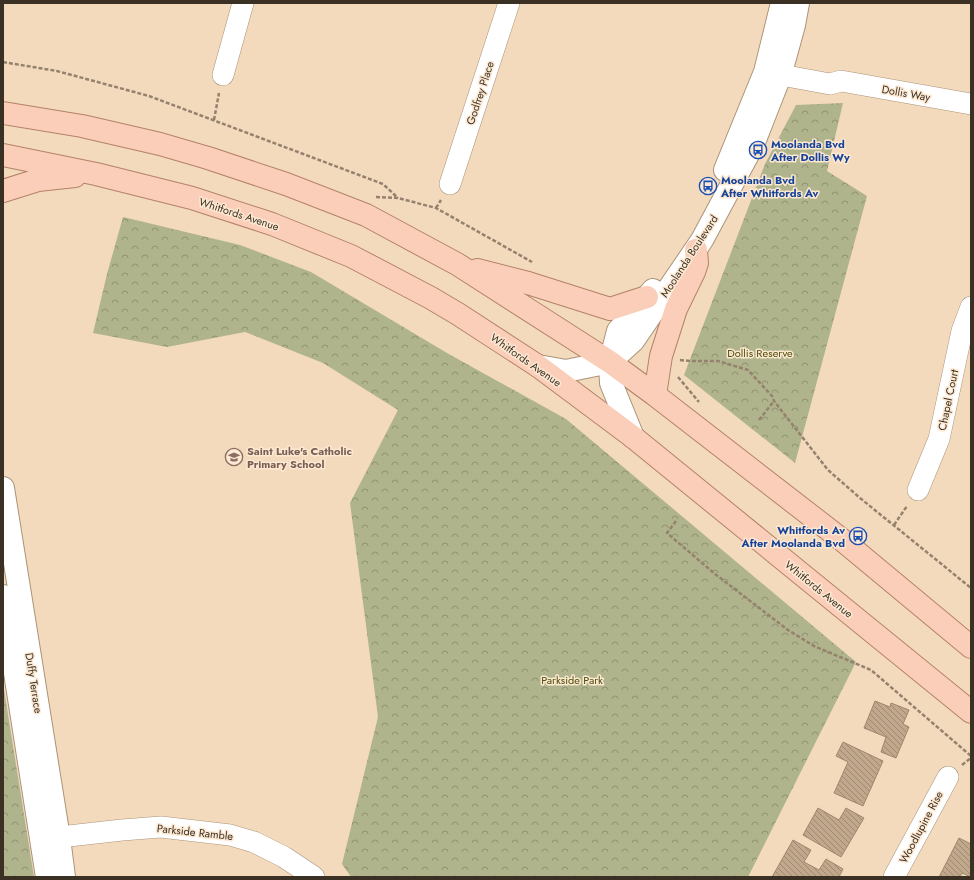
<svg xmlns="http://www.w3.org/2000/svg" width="974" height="880" viewBox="0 0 974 880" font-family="Jost,sans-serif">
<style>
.park{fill:url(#park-crowns)}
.building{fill:url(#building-back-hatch);stroke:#9f876c}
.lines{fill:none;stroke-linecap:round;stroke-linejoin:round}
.street-casing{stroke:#ab9378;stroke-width:22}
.secondary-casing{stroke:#ab9378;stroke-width:24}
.primary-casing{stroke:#b48266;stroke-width:24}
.path{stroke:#94826e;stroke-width:2.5;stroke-dasharray:4 2;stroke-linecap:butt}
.street{stroke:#fff;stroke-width:21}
.secondary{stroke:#fff;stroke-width:22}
.primary{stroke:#faceb9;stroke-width:22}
.labels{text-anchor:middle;stroke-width:3;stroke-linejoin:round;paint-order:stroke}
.street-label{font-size:11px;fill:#3a3024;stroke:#fde8d1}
.transit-label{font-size:11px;font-weight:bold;fill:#164399;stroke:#fde8d1;text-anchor:start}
.park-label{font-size:11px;fill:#4a4d08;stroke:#fde8d1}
.education-label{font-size:11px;font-weight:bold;fill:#785e54;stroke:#fde8d1;text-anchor:start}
</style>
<defs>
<pattern id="park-crowns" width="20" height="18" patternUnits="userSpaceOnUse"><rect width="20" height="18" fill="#b0b48c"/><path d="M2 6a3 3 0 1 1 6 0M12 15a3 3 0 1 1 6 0" fill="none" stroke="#909372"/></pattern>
<pattern id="building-back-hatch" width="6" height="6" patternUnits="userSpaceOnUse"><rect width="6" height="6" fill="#c1a88c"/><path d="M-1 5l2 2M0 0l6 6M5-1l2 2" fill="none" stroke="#9e8972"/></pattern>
</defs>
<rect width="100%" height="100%" fill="#f4dabd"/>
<path class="park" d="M843 103 827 171 867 196 795 463 684 375 765 164 796 105Z
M123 217 240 245 311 272 447 353 566 419 856 662 748 877H351L342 864 378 717 350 503 398 410 323 363 245 332 167 347 93 333 107 274Z
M3 683 34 877H3Z"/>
<path class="building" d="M875 701 890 707 891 703 909 710 903 724 909 727 896 758 881 752 886 737 864 728Z
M843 742 883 761 863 806 834 793 848 762 836 756Z
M818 808 839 820 846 808 864 818 841 857 803 835Z
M959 838 971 844V877L962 873 960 877H939Z
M793 840 811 850 804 862 819 870 826 859 843 869 839 877H772Z"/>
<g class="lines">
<defs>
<path id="street" d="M765 72 830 84 841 81 971 104
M223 75 243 3
M450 184 509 3
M918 490 939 439 962 331 971 307
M42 839 122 830 161 827 230 835 254 842 284 857 314 877
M894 877 948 777"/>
<path id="secondary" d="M725 170 765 72 782 3
M538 366 566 371 610 362 633 341 702 240 753 145 780 76 794 25 798 3
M633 437 611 383 610 362 618 331 653 290
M3 488 59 838 64 877
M3 596 47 877"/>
<path id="primary" d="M3 113 82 126 160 144 208 158 286 184 366 215 457 264 610 362 655 395 841 539 971 647
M3 155 96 174 192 198 272 224 351 256 431 298 458 314 538 366 633 437 971 712
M3 191 38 180 75 176
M477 270 528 283 610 309 647 297
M655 395 661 356 676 309 694 272 697 263 696 250"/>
</defs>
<use href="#street" class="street-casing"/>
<use href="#secondary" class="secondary-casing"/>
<use href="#primary" class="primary-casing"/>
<path class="path" d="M3 62 57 71 149 96 383 184 398 198
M214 120 219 93
M376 197 398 198 436 208 532 262
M436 208 441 200
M680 360 690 361H718L748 370 772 396 774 401 828 470 860 498 971 588
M678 377 699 402
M759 420 774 401
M676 521 667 533 715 574 788 630 814 646 871 670 971 756
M894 525 907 506
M962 765 971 758"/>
<use href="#street" class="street"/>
<use href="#secondary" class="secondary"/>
<use href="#primary" class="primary"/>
</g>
<defs>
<symbol id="bus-ring" viewBox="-11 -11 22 22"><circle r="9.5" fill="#fde8d1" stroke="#1a4fb4" stroke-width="1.5"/><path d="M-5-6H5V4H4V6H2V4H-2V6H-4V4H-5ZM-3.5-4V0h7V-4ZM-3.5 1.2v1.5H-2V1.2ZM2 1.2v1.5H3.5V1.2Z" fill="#1a4fb4"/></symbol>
<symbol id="school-ring" viewBox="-11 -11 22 22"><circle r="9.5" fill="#fde8d1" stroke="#8d6e63" stroke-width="1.5"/><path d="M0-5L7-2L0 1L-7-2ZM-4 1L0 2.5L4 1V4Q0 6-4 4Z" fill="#8d6e63"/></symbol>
</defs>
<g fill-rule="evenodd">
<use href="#bus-ring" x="748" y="140" width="20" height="20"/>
<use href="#bus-ring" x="698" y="176" width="20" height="20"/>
<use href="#school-ring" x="224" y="447" width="20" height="20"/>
<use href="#bus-ring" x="848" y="526" width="20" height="20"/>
</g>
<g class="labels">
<g class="street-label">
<text transform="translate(480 93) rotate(-72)" y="4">Godfrey Place</text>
<text transform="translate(906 93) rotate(10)" y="4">Dollis Way</text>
<text transform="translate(239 214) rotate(18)" y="4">Whitfords Avenue</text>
<text transform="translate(689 256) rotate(-57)" y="4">Moolanda Boulevard</text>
<text transform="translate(526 360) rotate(35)" y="4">Whitfords Avenue</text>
<text transform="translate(948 400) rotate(-78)" y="4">Chapel Court</text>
<text transform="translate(819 589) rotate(39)" y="4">Whitfords Avenue</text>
<text transform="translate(34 683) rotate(81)" y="4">Duffy Terrace</text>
<text transform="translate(921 827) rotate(-62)" y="4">Woodlupine Rise</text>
<text transform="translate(195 832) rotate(6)" y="4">Parkside Ramble</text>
</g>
<g class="transit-label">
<text x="771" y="148">Moolanda Bvd<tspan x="771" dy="13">After Dollis Wy</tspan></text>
<text x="721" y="184">Moolanda Bvd<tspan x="721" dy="13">After Whitfords Av</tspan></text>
<text x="845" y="534" text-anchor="end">Whitfords Av<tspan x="845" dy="13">After Moolanda Bvd</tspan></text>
</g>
<g class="park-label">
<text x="760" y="357">Dollis Reserve</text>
<text x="572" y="684">Parkside Park</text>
</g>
<g class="education-label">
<text x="247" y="455">Saint Luke's Catholic<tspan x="247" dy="13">Primary School</tspan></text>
</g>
</g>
<rect width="974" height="880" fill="none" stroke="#3a3024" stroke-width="8"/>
</svg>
